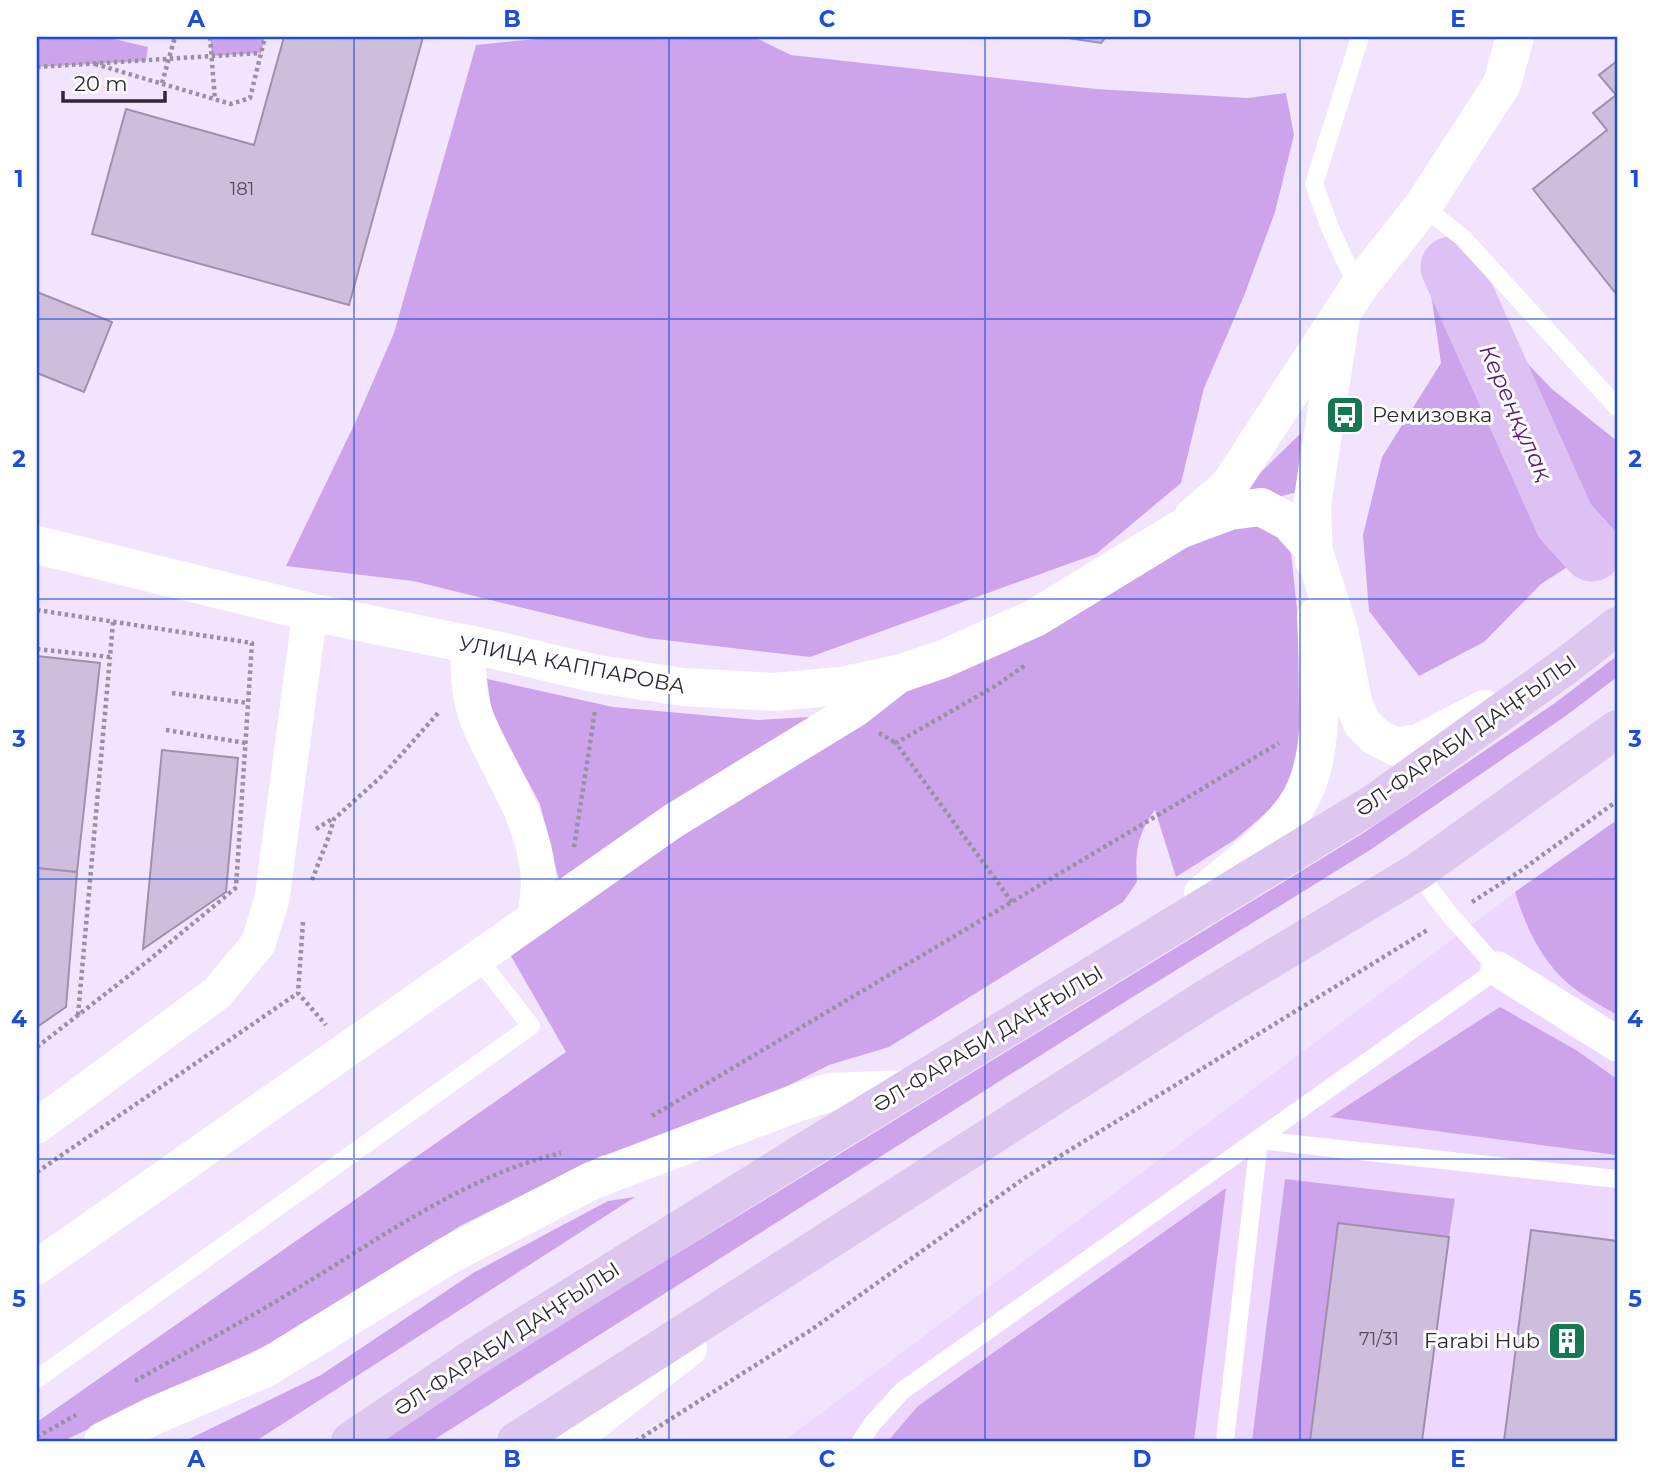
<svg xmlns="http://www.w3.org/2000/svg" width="1654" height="1478" viewBox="0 0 1654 1478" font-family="Montserrat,sans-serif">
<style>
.built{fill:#edd7fe}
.green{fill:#cda3ec}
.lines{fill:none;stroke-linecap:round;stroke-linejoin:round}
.river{stroke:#dec1f4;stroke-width:61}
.building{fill:#cebddc;stroke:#a08fad;stroke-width:2}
.path{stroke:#9b8fa4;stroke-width:4.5;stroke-dasharray:3.5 3.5;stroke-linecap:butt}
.service{stroke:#fff;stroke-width:18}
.minor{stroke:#fff;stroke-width:35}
.tertiary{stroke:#fff;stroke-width:38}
.primary{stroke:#dec7ee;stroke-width:38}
.grid{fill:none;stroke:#1d4ed8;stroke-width:2;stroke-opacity:0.55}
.labels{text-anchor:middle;stroke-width:6;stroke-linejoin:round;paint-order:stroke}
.number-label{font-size:18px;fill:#564c5e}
.poi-label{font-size:21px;fill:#2e2734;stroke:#fff;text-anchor:start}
.street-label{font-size:21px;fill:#2e2734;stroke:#fff}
.water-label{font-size:23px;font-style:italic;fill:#591a7b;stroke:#fff}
.neatline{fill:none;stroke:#1d4ed8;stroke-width:2.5}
.grid-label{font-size:23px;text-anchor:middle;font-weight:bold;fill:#1d4ed8}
</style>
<rect width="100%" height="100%" fill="#f3e4fe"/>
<path class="built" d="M1617 820V1441H784L1515 892Z"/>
<path class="green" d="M37 37H106L148 47 146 61 37 67Z
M210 37H265L261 53 212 56Z
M556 37H754L791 55 1096 89 1248 98 1286 93 1294 135 1275 212 1244 296 1204 388 1181 483 1096 554 810 657 647 638 413 581 286 566 355 423 394 333 476 45Z
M1426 259 1552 389 1617 441V535L1541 584 1484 642 1419 676 1369 611 1363 535 1382 457 1441 363Z
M1301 433 1297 492 1270 499 1241 495 1257 476Z
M1230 511 1290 542 1298 620 1299 726 1298 761 1291 791 1236 839 1176 877 1155 810C1137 835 1135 852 1137 882L1123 902 889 1047 829 1065 636 1163 603 1155 460 1226 297 1331 63 1441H37V1422L566 1052 507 949 673 821Z
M1617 656V677L1567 715 1370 850 1131 998 432 1441H381L446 1395 1365 832 1555 703Z
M487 679 613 707 758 720 827 716 560 884 540 804 492 714Z
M1617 820V1015C1599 1004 1577 993 1562 978 1538 954 1525 924 1515 892Z
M1500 1007 1576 1050 1617 1079V1155L1330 1117Z
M1285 1179 1455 1199 1449 1237 1338 1223 1310 1441H1252Z
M1226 1188 1194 1441H888L918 1406Z
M635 1197 256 1441H185L321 1375 473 1273 608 1201Z"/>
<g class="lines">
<path class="river" d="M1451 267 1565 521 1592 551"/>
</g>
<path class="building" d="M284 37H423L349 305 92 234 126 109 254 145Z
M1061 37H1106L1101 43Z
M1617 61V295L1533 189 1607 130 1593 113 1616 95 1599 75Z
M37 292 112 322 84 392 37 373Z
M37 656 100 663 77 872 37 868Z
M162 750 238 758 226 892 143 949Z
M37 868 77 872 66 1007 37 1027Z
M1338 1223 1449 1237 1422 1441H1310Z
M1531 1230 1617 1241V1441H1504Z"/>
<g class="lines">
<path class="path" d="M210 37 215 100
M95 64 231 104 250 98 265 37
M37 67 261 53
M162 83 175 37
M37 610 252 643 236 887
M37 649 110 657 113 622
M172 693 248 703
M166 730 246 743
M879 733 896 743
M316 829 332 819
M574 847 595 711
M312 880 329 836 334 819 383 775 439 712
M1012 902 896 743 997 685 1027 664
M1472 902 1519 872 1617 801
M303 922 298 993 326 1025
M78 1015 110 657
M37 1047 149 960 238 886
M652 1116 1279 743
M37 1172 298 993
M135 1381C192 1349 250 1318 306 1283 385 1235 470 1174 561 1153
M37 1437 76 1415
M636 1441 811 1330 1026 1177 1429 929"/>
<path class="service" d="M1423 206 1463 238 1617 407
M1358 288 1330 228 1314 184 1360 37
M37 1379 531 1026 477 957
M861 1441 872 1424 902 1391 1498 969 1450 915 1417 872
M1225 1441 1259 1140 1617 1179"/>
<path class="minor" d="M468 645C468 670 468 695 477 719 498 770 534 818 538 874 540 888 536 903 535 917
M1498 969 1617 1044
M37 1126 217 993 258 944 272 899 310 612
M37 1267 673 821 856 709 902 673"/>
<path class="tertiary" d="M1193 517 1229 486 1358 288 1423 206 1502 84 1515 37
M37 545 310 612 478 646 597 674 683 687 775 692 840 686 902 673 943 659 1035 618 1179 530 1230 511 1261 507 1289 522 1313 549 1339 630 1353 702 1362 723 1376 737 1396 747 1419 743 1485 709
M1314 561 1312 505 1341 316
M1203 894C1235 867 1272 841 1296 806 1329 758 1318 673 1316 617
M103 1441 153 1416 264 1369 449 1255 591 1181 799 1102 831 1092 906 1089
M568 1441 688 1348"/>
<path class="primary" d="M350 1441 473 1358 804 1152 1377 801 1567 665 1617 626
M516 1441 1208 997 1417 872 1617 729"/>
</g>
<path class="grid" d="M354 37V1441M669 37V1441M985 37V1441M1300 37V1441M37 319H1617M37 599H1617M37 879H1617M37 1159H1617"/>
<defs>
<symbol id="bus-square" viewBox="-11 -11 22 22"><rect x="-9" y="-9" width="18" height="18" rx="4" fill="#147850" stroke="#fff"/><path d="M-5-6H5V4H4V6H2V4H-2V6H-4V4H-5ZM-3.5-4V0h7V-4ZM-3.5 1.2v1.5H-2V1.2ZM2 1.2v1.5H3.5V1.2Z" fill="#fff"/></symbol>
<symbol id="building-square" viewBox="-11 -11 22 22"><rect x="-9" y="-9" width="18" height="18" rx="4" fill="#147850" stroke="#fff"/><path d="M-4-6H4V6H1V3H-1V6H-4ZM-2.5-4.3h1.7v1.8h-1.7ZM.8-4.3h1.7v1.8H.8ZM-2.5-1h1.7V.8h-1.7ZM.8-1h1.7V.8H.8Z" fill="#fff"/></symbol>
</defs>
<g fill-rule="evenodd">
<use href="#bus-square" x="1323" y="393" width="44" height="44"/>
<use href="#building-square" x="1545" y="1319" width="44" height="44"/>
</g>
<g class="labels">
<g class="number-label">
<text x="242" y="195">181</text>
<text x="1379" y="1345">71/31</text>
</g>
<g class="poi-label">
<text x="1372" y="422">Ремизовка</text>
<text x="1540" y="1348" text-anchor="end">Farabi Hub</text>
</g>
<g class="street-label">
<text transform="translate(572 665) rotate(11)" y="7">УЛИЦА КАППАРОВА</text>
<text transform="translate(1466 736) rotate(-35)" y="7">ӘЛ-ФАРАБИ ДАҢҒЫЛЫ</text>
<text transform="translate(988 1039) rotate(-31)" y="7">ӘЛ-ФАРАБИ ДАҢҒЫЛЫ</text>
<text transform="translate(507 1339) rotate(-33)" y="7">ӘЛ-ФАРАБИ ДАҢҒЫЛЫ</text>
</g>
<g class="water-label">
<text transform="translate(1516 413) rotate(66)" y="8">Кереңқұлақ</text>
</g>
</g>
<rect width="1654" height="1478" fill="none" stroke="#ffffff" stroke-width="77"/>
<path d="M63 91v10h102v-10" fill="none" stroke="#2e2734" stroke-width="3.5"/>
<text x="74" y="91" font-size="21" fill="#2e2734" stroke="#ffffff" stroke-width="5" paint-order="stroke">20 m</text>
<rect x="38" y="38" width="1578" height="1402" class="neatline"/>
<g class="grid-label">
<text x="196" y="27">A</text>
<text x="512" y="27">B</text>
<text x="827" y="27">C</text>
<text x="1142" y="27">D</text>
<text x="1458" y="27">E</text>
<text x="19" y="187">1</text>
<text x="1635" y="187">1</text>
<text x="19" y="467">2</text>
<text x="1635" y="467">2</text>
<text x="19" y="747">3</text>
<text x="1635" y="747">3</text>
<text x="19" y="1027">4</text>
<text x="1635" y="1027">4</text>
<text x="19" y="1307">5</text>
<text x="1635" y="1307">5</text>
<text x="196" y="1467">A</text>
<text x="512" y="1467">B</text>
<text x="827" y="1467">C</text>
<text x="1142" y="1467">D</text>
<text x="1458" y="1467">E</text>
</g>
</svg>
